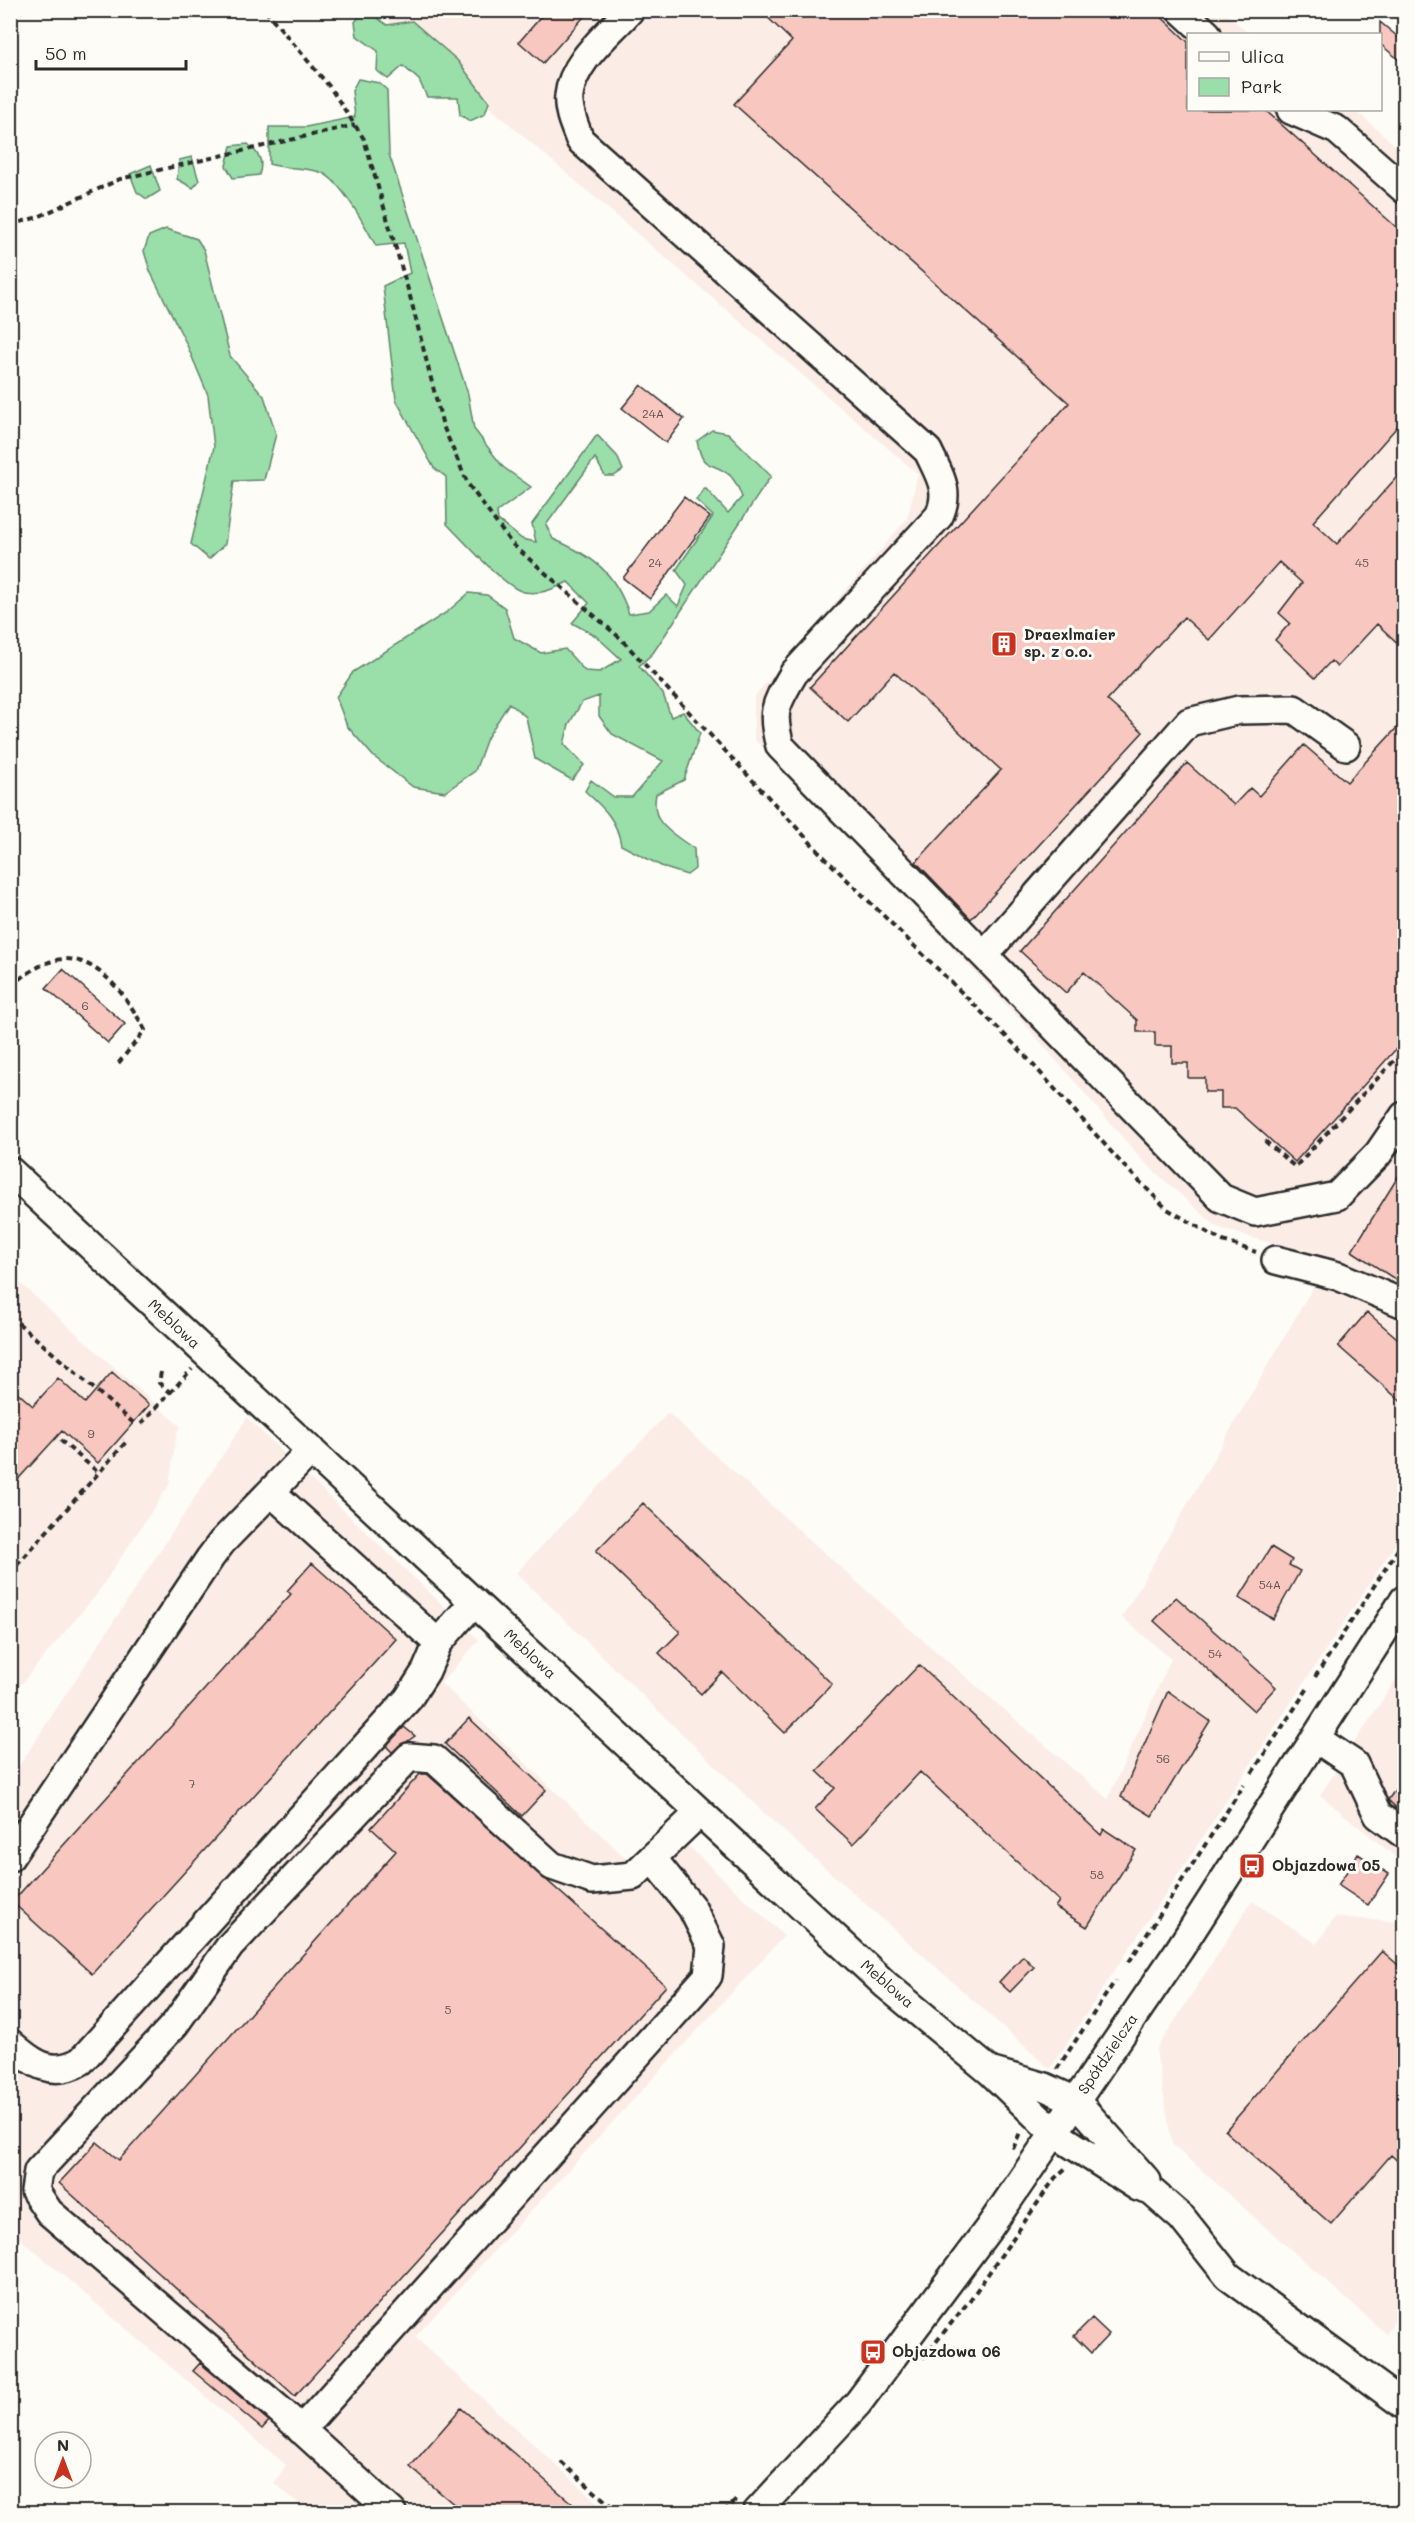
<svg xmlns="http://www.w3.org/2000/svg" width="1415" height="2523" viewBox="0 0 1415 2523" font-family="Mali,sans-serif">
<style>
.built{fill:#fcece6}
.green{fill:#9adea9;stroke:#62846a;stroke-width:1.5}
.building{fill:#f8c8c0;stroke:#2b2b2b;stroke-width:1.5}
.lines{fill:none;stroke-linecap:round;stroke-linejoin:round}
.minor-casing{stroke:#2b2b2b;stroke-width:32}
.path{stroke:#2b2b2b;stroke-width:4;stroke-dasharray:6 4.5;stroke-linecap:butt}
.minor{stroke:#fdfcf7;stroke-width:27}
.labels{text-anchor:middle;stroke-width:6;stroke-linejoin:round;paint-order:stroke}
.number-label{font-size:12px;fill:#5e5250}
.poi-label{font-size:15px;font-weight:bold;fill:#2b2b2b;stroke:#fdfcf7;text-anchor:start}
.street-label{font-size:15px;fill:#2b2b2b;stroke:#fdfcf7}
</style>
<rect width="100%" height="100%" fill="#fdfcf7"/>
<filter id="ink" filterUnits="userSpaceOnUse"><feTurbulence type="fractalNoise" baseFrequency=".0167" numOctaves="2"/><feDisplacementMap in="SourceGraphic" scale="12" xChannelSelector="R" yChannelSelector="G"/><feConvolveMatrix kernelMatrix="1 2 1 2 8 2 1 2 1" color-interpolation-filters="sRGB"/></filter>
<g filter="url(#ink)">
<path class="built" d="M377 11H1224L1249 34H1188V110H1355L1404 153V1293L1320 1258 1217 1227 1143 1161 1029 1029 754 739V697L907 519 918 474Z
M11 1275 181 1427 177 1431 169 1485 96 1595 11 1696Z
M1319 1277 1404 1312V1531L1050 2069 766 1815 516 1573 668 1413 903 1623 1108 1799 1171 1659 1122 1617Z
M247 1418 479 1640 441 1683 632 1864 669 1828 784 1936 415 2337 608 2512H309L274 2483 286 2465 11 2231V1778Z
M1404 1667V1864L1320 1795Z
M1252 1901 1317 1944 1335 1917 1404 1922V2305L1386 2334 1172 2144 1156 2050Z"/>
<path class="green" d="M364 10 368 11 387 25 412 21 457 60 489 102 485 114 470 121 460 115 458 97H427L419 80 403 66 388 79 377 71 378 51 357 36 355 22Z
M358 79 379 83 387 90 389 154 468 394 474 429 503 467 531 487 497 512 498 520 522 539 536 542 532 524 597 435 617 456 623 470 614 476H605L595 458 546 525 553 539C593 556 615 572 629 614L649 611 666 595 678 606 687 585 676 570 713 516 696 500 705 488 728 513 742 497C739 489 734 477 727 473 707 460 703 470 697 441L712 430 728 433 771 476 653 653 639 666 663 694 671 717 683 712 700 733 684 780 656 794C650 825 672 832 694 849L695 869 687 875 665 868 621 845C617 820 604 808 585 791L591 780 614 797H632L663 761 612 734 599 716V696L582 702 569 724 564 744 584 765 572 780 535 759 526 717 509 703 487 738 475 771 445 792 413 787 373 756 347 726 336 697 353 672 447 612 469 593 487 595 505 608 514 638 541 653 565 649 585 671 600 672 621 659 596 636 572 623 589 603 568 582C553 589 541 595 524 592 506 589 462 539 447 524L446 477 434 468 396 400 383 286 410 273 404 243 376 246C366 227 340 178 320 172 304 167 285 169 269 164V127H306L355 117 352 91Z
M248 144C259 154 264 160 259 175L233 178 226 166 231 146Z
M192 157 199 181 193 188 177 179 179 160Z
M151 165 160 191 147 199 137 192 130 174Z
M166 229 197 239 204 250 230 356 264 396 276 434 264 480 234 481 225 544 209 559 191 544 214 447 208 395 187 345 150 271 144 251 149 236Z"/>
<path class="building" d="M547 10H590L543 63 519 42Z
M760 10H1154L1188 42V110H1265L1404 234V419L1313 522 1337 544 1404 469V649L1377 624 1337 667 1331 661 1315 678 1275 640 1290 623 1279 613 1302 583 1279 562 1209 640 1184 617 1107 700 1143 732 971 919 916 862 1001 770 894 672 848 722 810 687 1069 403 734 104 792 41Z
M1380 22 1404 42V64L1380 44Z
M641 385 684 419 666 443 622 408Z
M684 497 710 517 650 599 623 578Z
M1404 720V1040L1295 1162 1235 1108H1221V1092H1205V1078H1188V1063H1172V1046H1155V1032H1137V1020L1084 972 1066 993 1020 951 1187 763 1234 805 1250 788 1259 796 1304 745 1347 782Z
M63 969 125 1024 108 1043 46 988Z
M1404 1167V1285L1352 1251Z
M1367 1312 1404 1344V1404L1338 1346Z
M112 1372 149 1405 120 1438 98 1463 62 1431 10 1488V1386L33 1406 58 1378 85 1403Z
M643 1503 832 1684 785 1733 722 1672 701 1694 659 1653 680 1632 596 1551Z
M1271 1547 1292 1560 1289 1565 1300 1571 1273 1619 1239 1598Z
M312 1563 396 1639 92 1974 12 1902 291 1594 287 1591Z
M1176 1597 1276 1687 1254 1711 1154 1621Z
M919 1665 1101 1835 1104 1829 1136 1850 1087 1927 1055 1907 1059 1901 920 1772 853 1844 815 1809 835 1788 817 1771Z
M1168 1691 1210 1721 1152 1816 1121 1797Z
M469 1718 546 1790 522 1816 445 1744Z
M404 1727 415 1736 392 1752 386 1746Z
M420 1774H427L666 1986 295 2396 59 2183 97 2142 119 2160 396 1851 371 1828Z
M1404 1777V1815L1388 1800Z
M1358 1854 1389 1874 1368 1905 1338 1885Z
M1382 1951 1404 1970V2167L1391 2155 1331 2224 1225 2131Z
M1023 1956 1034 1967 1010 1992 999 1982Z
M1092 2318 1109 2334 1091 2353 1074 2336Z
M200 2363 269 2421 262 2429 193 2371Z
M461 2408 582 2512H463L410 2467Z"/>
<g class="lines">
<defs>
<path id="minor" d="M630 10C609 34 572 62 569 96 567 110 575 127 580 140L928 451C939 475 951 490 939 516L794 673C776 704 770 710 780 746L1221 1198 1255 1212 1337 1196 1378 1154 1404 1116
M1181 10 1207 34
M1291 110 1337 130 1404 189
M984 955 1189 722 1239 710 1294 709 1346 746
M10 1171 886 1985 991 2072 1054 2133 1138 2187 1151 2191 1182 2218 1228 2276 1404 2405
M1276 1260 1338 1276 1404 1304
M271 1492 438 1643
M1315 1738 1354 1764 1378 1815 1404 1834
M10 1857 210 1558 222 1542 311 1450
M10 2043C32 2063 52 2078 81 2061L408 1699 426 1671 438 1643 474 1602
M993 2072 1045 2087 1076 2101 1147 2181
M301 2430 708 1976 711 1946 692 1908 652 1858
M392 2512 282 2412 49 2212 35 2191 38 2171 175 2024 230 1946 409 1757 434 1759 552 1866 592 1880 633 1876 700 1812
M757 2512 858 2403 989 2228 1179 1950 1404 1600"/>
</defs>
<use href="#minor" class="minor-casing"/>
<path class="path" d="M265 10 329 86 364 139 411 300 443 426 468 484 511 543 620 638 824 857 1019 1049 1124 1166 1167 1209 1223 1241 1256 1252
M10 225 38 217 120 179 355 125
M10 985C26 975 45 959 65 959 102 959 129 1001 145 1030L117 1065
M1265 1141 1295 1167 1404 1050
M10 1316 137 1426
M161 1372 159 1383 171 1393
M141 1424 192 1369
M60 1440 99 1473
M10 1573 126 1442 124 1439
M1315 1677 1404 1540
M1252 1773 1308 1688
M1129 1962 1244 1785
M1057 2069 1115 1981
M1013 2149 1021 2130
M923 2358 970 2300 1055 2178 1066 2168
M561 2462 618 2512
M724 2512 736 2500"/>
<use href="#minor" class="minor"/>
</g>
</g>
<defs>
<symbol id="building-square" viewBox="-11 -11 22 22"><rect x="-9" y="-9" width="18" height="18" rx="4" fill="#c8321e" stroke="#fdfcf7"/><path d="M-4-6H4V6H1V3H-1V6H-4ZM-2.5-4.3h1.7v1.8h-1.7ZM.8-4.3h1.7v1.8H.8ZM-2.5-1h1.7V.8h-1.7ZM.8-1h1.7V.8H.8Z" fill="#fff"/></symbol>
<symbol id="bus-square" viewBox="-11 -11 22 22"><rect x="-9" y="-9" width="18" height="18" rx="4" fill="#c8321e" stroke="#fdfcf7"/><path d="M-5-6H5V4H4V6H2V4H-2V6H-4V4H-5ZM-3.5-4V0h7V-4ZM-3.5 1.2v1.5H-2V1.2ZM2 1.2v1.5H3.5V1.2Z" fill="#fff"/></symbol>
</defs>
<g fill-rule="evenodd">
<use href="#building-square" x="989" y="629" width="30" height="30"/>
<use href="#bus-square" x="1237" y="1851" width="30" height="30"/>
<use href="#bus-square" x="858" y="2337" width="30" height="30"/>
</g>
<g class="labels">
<g class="number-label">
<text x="653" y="418">24A</text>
<text x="655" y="567">24</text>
<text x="1362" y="567">45</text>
<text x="85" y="1010">6</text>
<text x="91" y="1438">9</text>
<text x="1270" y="1589">54A</text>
<text x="1215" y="1658">54</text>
<text x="1163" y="1763">56</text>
<text x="192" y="1788">7</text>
<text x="1097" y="1879">58</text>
<text x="448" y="2014">5</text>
</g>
<g class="poi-label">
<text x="1024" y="640">Draexlmaier<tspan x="1024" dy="17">sp. z o.o.</tspan></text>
<text x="1272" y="1871">Objazdowa 05</text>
<text x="892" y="2357">Objazdowa 06</text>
</g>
<g class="street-label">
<text transform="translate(174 1324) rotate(43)" y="5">Meblowa</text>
<text transform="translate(530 1654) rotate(43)" y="5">Meblowa</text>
<text transform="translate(887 1984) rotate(41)" y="5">Meblowa</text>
<text transform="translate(1108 2054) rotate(-56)" y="5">Spółdzielcza</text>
</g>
</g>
<rect width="1415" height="2523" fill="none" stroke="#fdfcf7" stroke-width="36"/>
<rect x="18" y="18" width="1379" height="2487" fill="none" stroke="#2b2b2b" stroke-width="2" filter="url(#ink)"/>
<rect x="1187" y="33" width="195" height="78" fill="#fdfcf7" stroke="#a9a8a5" stroke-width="1.5"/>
<rect x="1199" y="52" width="30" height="9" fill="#fdfcf7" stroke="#a9a8a5" stroke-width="1.5"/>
<text x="1241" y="63" font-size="18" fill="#2b2b2b">Ulica</text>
<rect x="1199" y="78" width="30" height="18" fill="#9adea9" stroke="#a9a8a5" stroke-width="1.5"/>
<text x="1241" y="93" font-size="18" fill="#2b2b2b">Park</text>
<g transform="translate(63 2460)"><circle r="28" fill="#fdfcf7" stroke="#a9a8a5" stroke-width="1.5"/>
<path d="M0-4.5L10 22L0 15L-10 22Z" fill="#c8321e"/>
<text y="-9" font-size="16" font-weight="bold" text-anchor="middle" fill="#2b2b2b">N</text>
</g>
<path d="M36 60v9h150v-9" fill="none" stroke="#2b2b2b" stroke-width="3"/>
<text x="45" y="60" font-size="18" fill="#2b2b2b" stroke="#fdfcf7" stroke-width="4.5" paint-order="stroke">50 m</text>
</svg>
